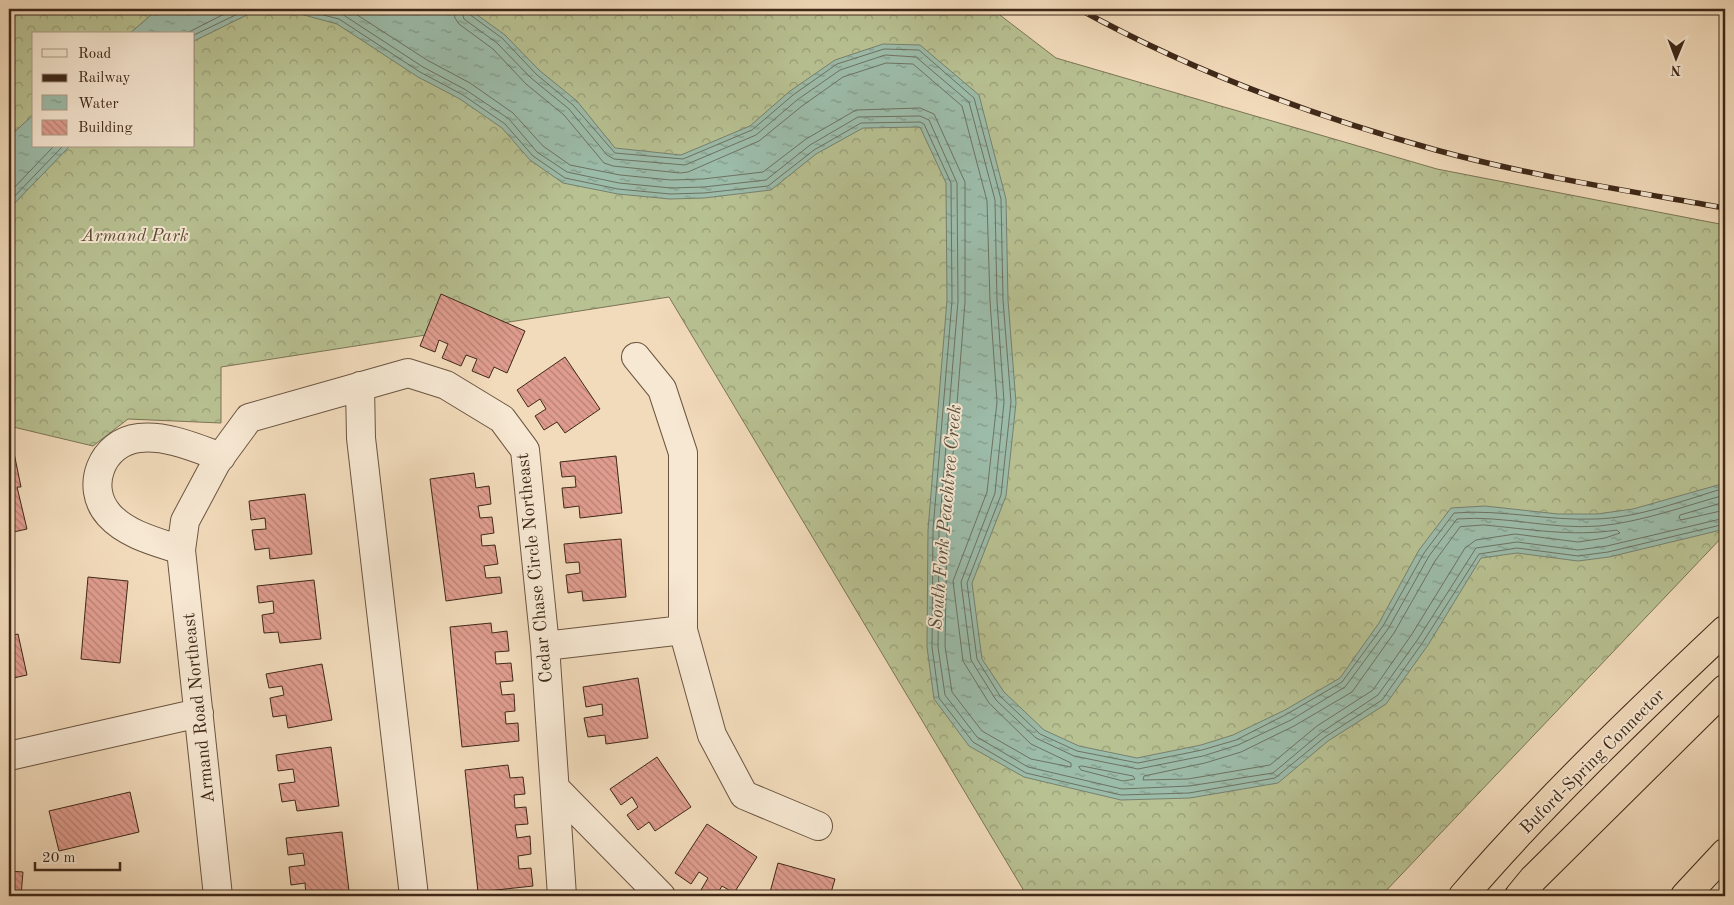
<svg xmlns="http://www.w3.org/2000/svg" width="1734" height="905" viewBox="0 0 1734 905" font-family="'Old Standard TT',serif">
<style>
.forest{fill:url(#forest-crowns);stroke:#7b7455;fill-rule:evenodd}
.water{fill:url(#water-ripples);stroke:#768170}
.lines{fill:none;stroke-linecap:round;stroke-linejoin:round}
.shore{stroke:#6d7261;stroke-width:1}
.building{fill:url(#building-back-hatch);stroke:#3e2818}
.minor-casing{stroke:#6b5541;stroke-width:30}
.highway-casing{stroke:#3e2818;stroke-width:30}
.minor{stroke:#f7e8d3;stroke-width:28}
.highway{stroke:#f2dbbb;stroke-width:28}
.rail-casing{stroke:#3e2818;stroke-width:5.5}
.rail{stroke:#f7e8d3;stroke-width:4;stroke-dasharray:11;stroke-linecap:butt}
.labels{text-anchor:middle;stroke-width:4;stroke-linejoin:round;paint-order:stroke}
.park-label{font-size:18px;font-style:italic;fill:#5c4e36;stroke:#f7e8d3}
.street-label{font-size:18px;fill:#3e2818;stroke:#f7e8d3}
.water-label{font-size:19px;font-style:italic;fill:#564d3c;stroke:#f7e8d3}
</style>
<defs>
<pattern id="forest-crowns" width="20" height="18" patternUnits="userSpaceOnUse" patternTransform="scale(1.25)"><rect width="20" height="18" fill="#b8c192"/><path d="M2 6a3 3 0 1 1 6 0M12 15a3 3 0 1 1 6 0" fill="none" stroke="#979d76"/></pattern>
<pattern id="water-ripples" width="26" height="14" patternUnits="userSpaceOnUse" patternTransform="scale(1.25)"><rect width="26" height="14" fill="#9cbcaa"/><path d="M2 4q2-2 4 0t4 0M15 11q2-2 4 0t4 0" fill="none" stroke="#819989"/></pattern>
<pattern id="building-back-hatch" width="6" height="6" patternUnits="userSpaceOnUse" patternTransform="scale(1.25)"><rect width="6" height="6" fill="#e09d8f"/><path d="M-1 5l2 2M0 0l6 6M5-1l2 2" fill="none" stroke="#b78074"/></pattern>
</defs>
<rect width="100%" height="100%" fill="#f2dbbb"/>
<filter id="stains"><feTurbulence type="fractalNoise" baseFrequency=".004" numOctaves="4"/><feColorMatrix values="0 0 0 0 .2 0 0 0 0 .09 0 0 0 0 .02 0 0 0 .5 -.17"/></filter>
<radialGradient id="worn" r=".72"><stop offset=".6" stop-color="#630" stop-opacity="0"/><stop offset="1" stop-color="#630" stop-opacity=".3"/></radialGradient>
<path class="forest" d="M9 9H992L1056 58 1437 169 1725 225V534L1381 896H1027L669 297 221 367V423L128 419 93 446 9 426ZM34 34H194V146H34Z"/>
<path class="water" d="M158 9H469L505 35 539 70 577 101 615 148 681 155 750 126 790 91 835 60 883 44 920 45 979 95 1006 199 1008 300 1016 403 1006 496 972 583 982 659 1004 692 1044 730 1079 746 1137 758 1201 745 1233 735 1285 710 1340 678 1379 623 1419 550 1451 508 1485 506 1558 514H1597L1633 509 1725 483V529L1609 557 1578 561 1517 553 1481 558 1428 645 1386 704 1328 741 1278 783 1190 798 1121 800 1024 777 969 746 934 699 927 647 928 530 947 300 946 183 920 127 863 128 816 154 771 190 704 198 670 199 618 194 563 183 530 160 502 128 460 99 418 77 337 24 293 12 259 9 194 41V34H129Z
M34 114V146H70L9 209V137Z"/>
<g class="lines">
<path class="shore" d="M300 9 339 19 420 72 463 95 505 124 533 156 565 178 618 189 670 194 704 193 768 186 814 150 861 123 920 122 924 124 951 183 952 301 933 530 932 647 939 698 973 742 1026 773 1121 795 1189 793 1275 778 1325 737 1382 700 1423 642 1479 554 1517 548 1578 556 1608 552 1725 524
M325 9 342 14 423 67 466 90 509 119 537 152 567 172 619 183 671 188 704 187 766 180 810 145 858 117 920 116 929 120 957 183 958 301 939 531 938 647 945 695 977 737 1028 767 1122 789 1189 786 1273 773 1322 732 1378 695 1418 639 1476 548 1517 542 1578 550 1607 546 1725 518
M348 9 427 60 470 83 513 113 543 146 570 165 620 175 671 180 703 179 763 172 806 139 856 110 920 108 934 114 965 182V302L947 531 945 646 952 692 982 731 1031 759 1071 767V763L1031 744 989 703 963 661 953 581 987 492 997 402 990 301 987 201 962 106 913 64 886 63 843 77 802 106 759 141 688 172 680 173 613 166 604 163 564 115 526 84 493 49 459 24 455 18 453 9
M461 9 464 19 497 43 531 78 569 109 607 155 614 159 685 165 756 135 797 100 840 70 885 55 916 57 969 102 995 200 997 301 1004 402 995 493 961 582 971 660 996 700 1036 738 1074 756 1138 769 1203 756 1238 745 1291 720 1345 687 1388 629 1429 556 1457 519C1504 515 1551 530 1599 526 1642 522 1684 506 1725 495
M467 9 469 14 502 38 536 74 573 105 615 153 683 159 752 130 793 95 837 64 884 49 919 50 974 98 1001 199 1003 300 1011 402 1001 495 967 583 977 659 1000 696 1040 734 1077 751 1138 763 1202 750 1236 740 1287 714 1342 682 1383 626 1424 553 1454 513C1501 509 1547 521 1595 519 1639 518 1684 500 1725 488
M185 34 234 9
M194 35 248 9
M9 193 54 146
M9 202 63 146
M1725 502 1680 515 1679 518 1681 520 1725 510
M1484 525C1529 529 1572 537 1617 530L1620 533 1605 538 1578 542 1515 534 1476 540 1465 548 1412 634 1373 690 1317 726 1270 765 1188 779 1143 780 1144 776 1205 763 1241 752 1294 726 1352 692 1394 633 1435 561 1460 527Z
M1082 766 1133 776 1135 779 1123 781 1081 770 1079 767Z"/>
</g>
<path class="building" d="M441 294 525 331 507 373 494 367 489 378 472 371 477 359 466 355 461 366 442 358 448 344 439 340 435 352 420 346Z
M565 357 600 409 565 433 557 422 544 430 535 416 546 409 540 399 528 407 517 390Z
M13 448 21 487H17L27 529 9 533V449Z
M616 456 622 513 580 518 579 506 564 508 562 488 576 487 575 476 562 477 560 462Z
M474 473 476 488 489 486 491 504 478 506 480 518 492 517 494 533 481 535 482 546 495 545 498 564 484 566 486 578 500 577 502 593 446 601 430 479Z
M305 494 312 554 270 559 269 548 255 550 252 530 266 529 265 518 251 520 249 501Z
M621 539 626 597 583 601 582 591 568 593 566 575 580 573 579 562 566 563 564 544Z
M88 577 128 581 120 663 81 659Z
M314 580 321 639 280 643 278 632 264 633 262 615 274 613 273 601 259 603 257 586Z
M491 623 492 633 507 631 509 651 495 652 496 664 511 663 513 681 500 682 502 695 514 694 515 711 505 712 506 724 518 723 519 741 462 747 450 627Z
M18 634 27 675 9 679V636Z
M322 664 332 720 288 728 286 715 273 717 270 698 284 695 282 686 269 688 266 674Z
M638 678 648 738 606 744 605 735 588 737 584 718 603 715 602 704 586 707 583 687Z
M331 747 339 806 297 811 295 800 282 802 279 784 295 782 293 769 278 771 276 755Z
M657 757 691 807 655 831 649 822 638 830 627 815 638 807 632 797 621 805 610 789Z
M508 765 510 778 523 777 525 794 514 795 515 808 526 807 528 824 515 825 517 838 530 836 531 854 518 856 519 869 531 868 533 886 478 892 465 770Z
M130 792 139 832 59 851 49 811Z
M707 824 757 857 734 893 722 886 716 896H711L701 890 708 878 699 872 691 884 675 873Z
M342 832 349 891 306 895 305 883 291 885 289 867 305 865 303 853 288 855 286 838Z
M778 863 835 879 830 896H769Z
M9 871 23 872 21 896H9Z"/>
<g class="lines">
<defs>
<path id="minor" d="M636 357 662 389 683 453V630L712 735 744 795 818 826
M360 386 361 438 414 896
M181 550C157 542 127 535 109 515 84 487 102 442 139 438 167 435 196 448 221 457
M545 646 683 630
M9 756 199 713
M555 788 661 896
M218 896 181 550 185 521 216 463 249 418 408 373 446 385 502 419 525 450 545 646 562 896"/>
<path id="highway" d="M1463 896C1544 802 1635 715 1725 630
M1519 896 1533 879 1725 689
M1685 896 1725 853"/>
</defs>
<use href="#minor" class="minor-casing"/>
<use href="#highway" class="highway-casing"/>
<use href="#minor" class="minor"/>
<use href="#highway" class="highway"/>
<defs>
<path id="rail" d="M1079 9C1191 71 1313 116 1436 150 1531 176 1629 191 1725 208"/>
</defs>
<use href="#rail" class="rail-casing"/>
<use href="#rail" class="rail"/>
</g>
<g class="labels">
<g class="park-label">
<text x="135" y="241">Armand Park</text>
</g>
<g class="street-label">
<text transform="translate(534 568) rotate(-96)" y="6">Cedar Chase Circle Northeast</text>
<text transform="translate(198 708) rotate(-96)" y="6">Armand Road Northeast</text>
<text transform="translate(1592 761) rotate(-45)" y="6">Buford-Spring Connector</text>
</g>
<g class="water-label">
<text transform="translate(944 517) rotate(-85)" y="7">South Fork Peachtree Creek</text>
</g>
</g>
<rect width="1734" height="905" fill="none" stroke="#f2dbbb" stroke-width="30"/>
<rect x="10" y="10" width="1714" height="885" fill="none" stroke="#3e2818" stroke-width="2.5"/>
<rect x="15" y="15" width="1704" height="875" fill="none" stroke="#3e2818"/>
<rect x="32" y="32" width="162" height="115" fill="#f7e8d3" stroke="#ad9b88"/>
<rect x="42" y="49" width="25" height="8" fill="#f7e8d3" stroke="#ad9b88"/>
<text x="78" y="58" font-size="15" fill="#3e2818">Road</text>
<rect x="42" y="74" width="25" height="8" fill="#3e2818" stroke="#ad9b88"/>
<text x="78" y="82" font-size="15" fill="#3e2818">Railway</text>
<rect x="42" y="95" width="25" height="15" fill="url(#water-ripples)" stroke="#ad9b88"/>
<text x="78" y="108" font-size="15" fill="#3e2818">Water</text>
<rect x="42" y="120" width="25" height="15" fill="url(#building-back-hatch)" stroke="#ad9b88"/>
<text x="78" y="132" font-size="15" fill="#3e2818">Building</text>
<g transform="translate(1676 58) rotate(181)" stroke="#f7e8d3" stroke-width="4" paint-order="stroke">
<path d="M0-4L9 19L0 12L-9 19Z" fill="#3e2818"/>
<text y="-8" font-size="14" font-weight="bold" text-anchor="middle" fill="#3e2818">N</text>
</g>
<path d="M35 862v8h85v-8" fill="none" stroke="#3e2818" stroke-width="2.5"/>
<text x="42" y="862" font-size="15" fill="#3e2818" stroke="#f7e8d3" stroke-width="4" paint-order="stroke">20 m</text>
<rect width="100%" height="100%" filter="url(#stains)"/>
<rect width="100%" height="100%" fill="url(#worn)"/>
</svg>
